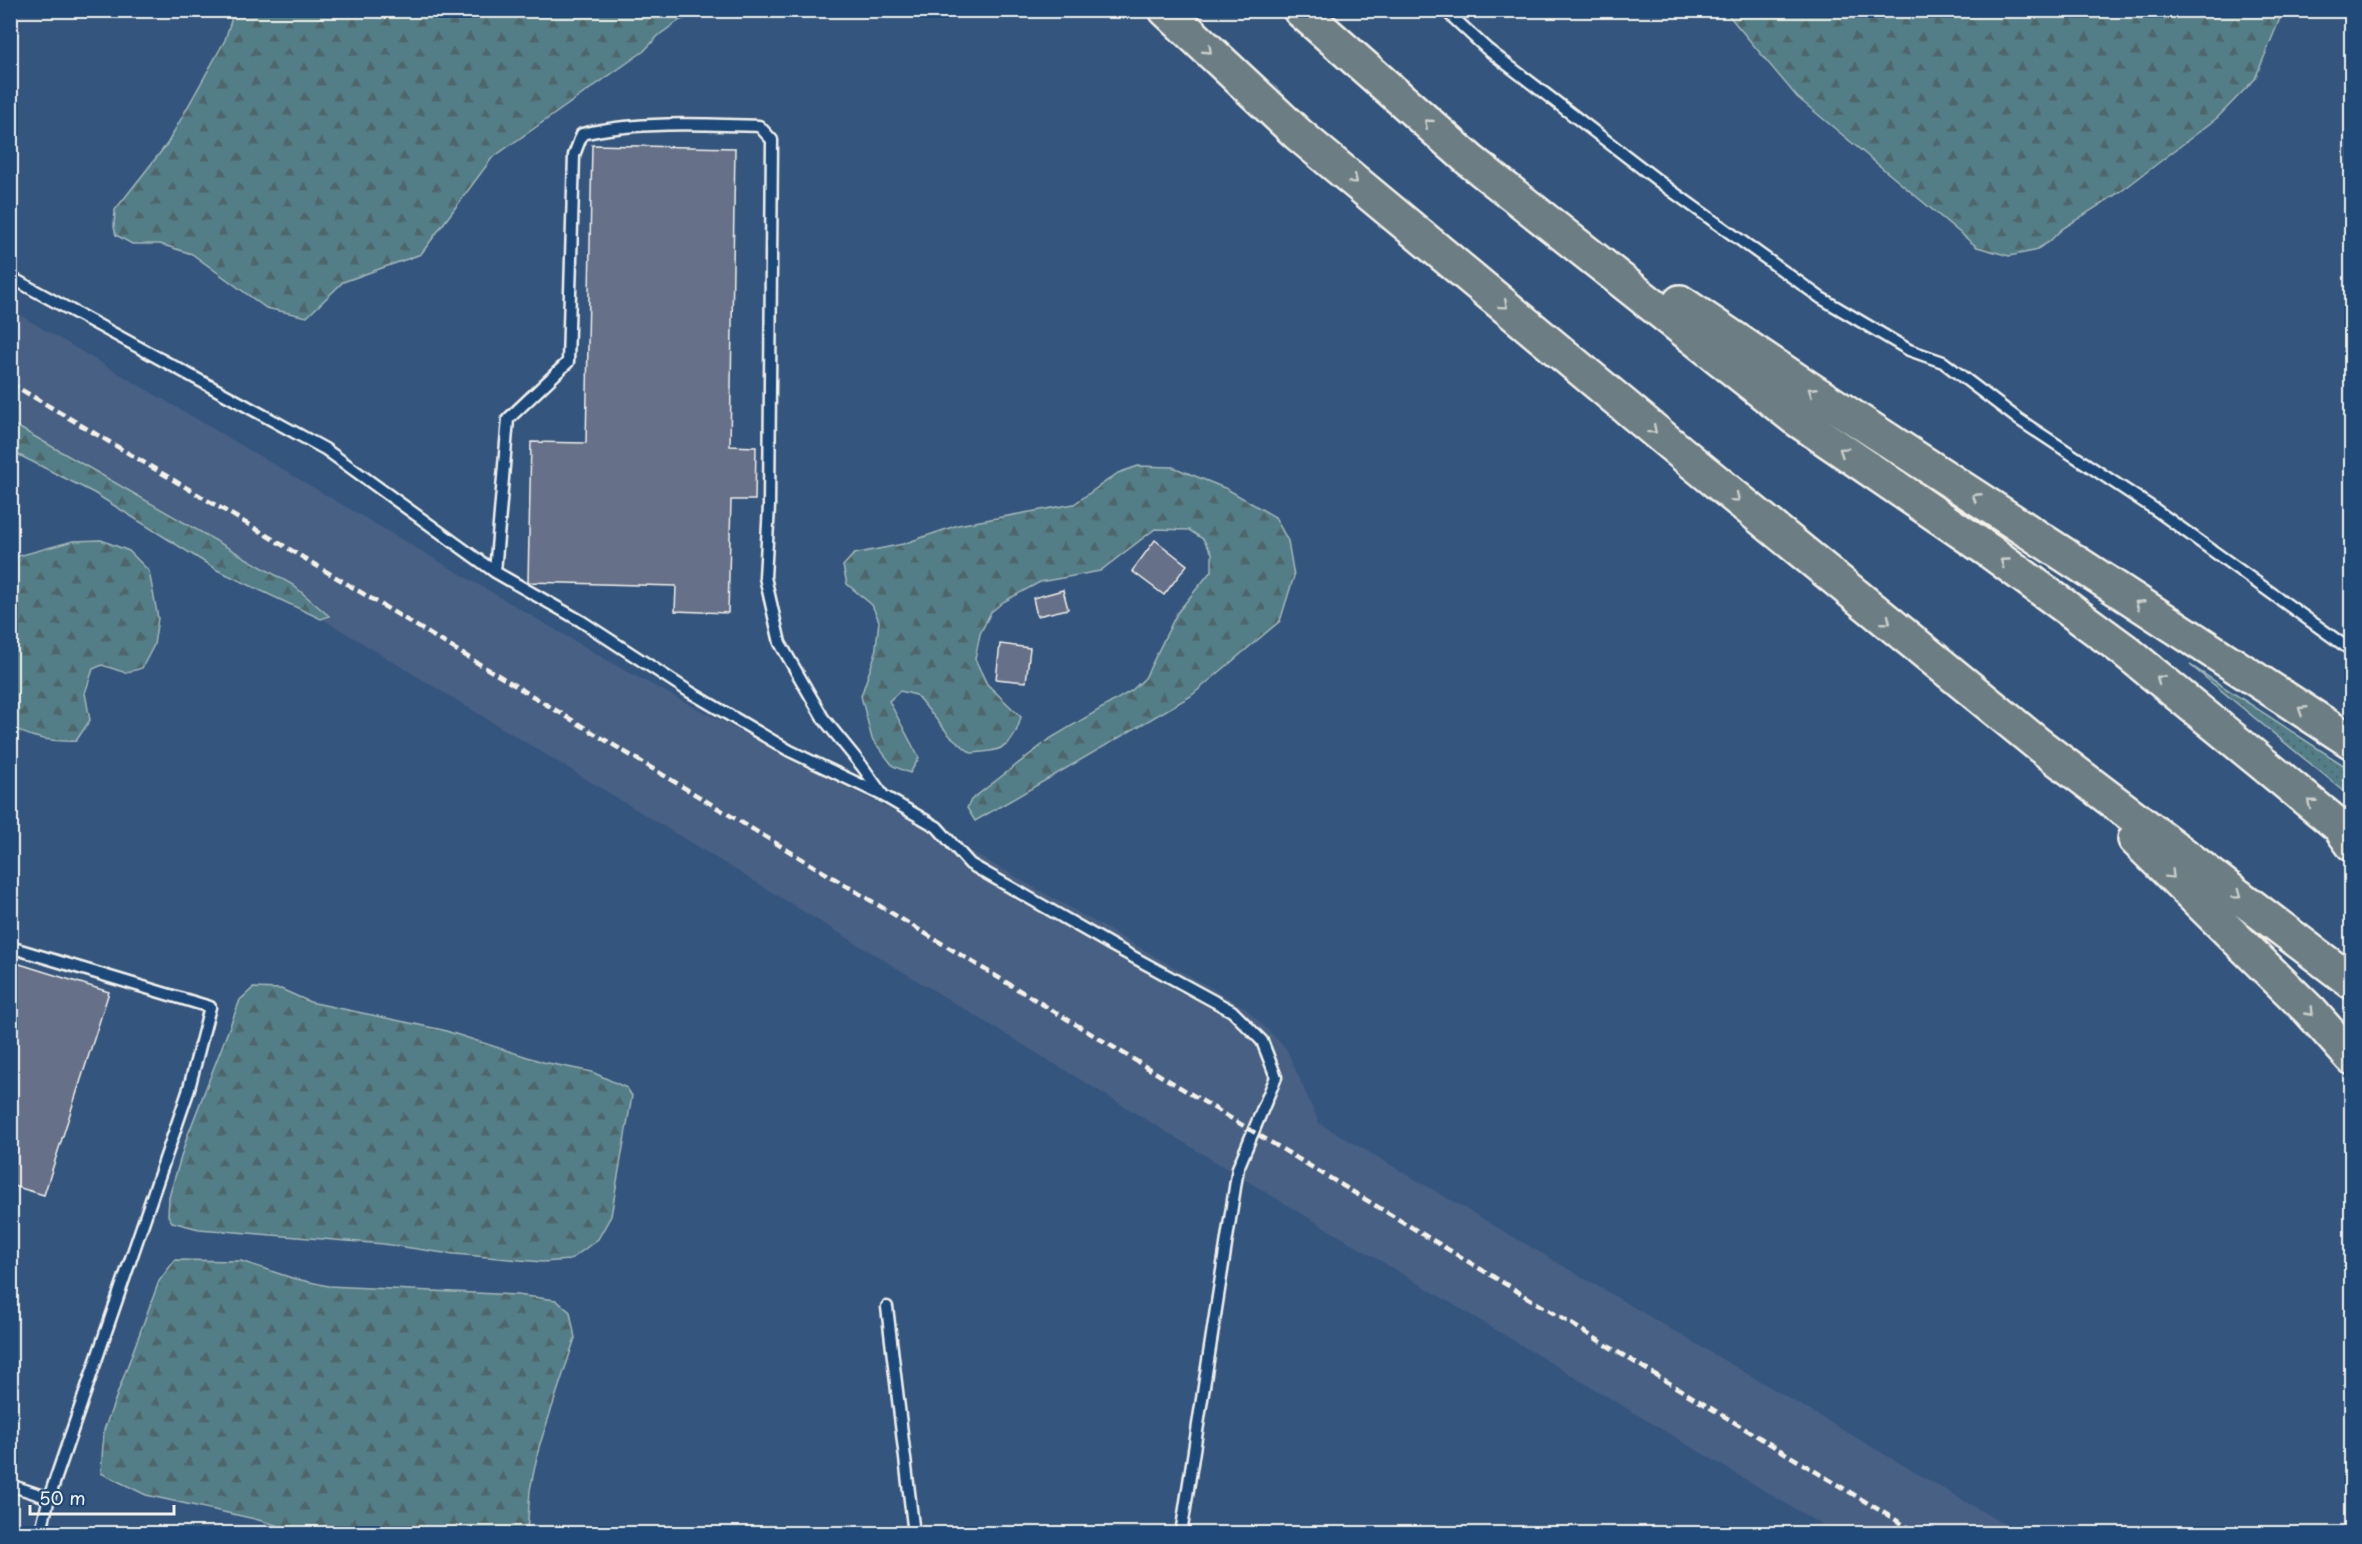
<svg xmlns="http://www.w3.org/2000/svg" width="2362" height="1544" viewBox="0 0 2362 1544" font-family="'Playpen Sans',sans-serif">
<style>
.built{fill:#476083}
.grass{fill:url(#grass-dots);stroke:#a4b8b8;stroke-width:1.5}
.forest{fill:url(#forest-firs);stroke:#a4b8b8;stroke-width:1.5}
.building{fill:#666f88;stroke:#f4f1e8;stroke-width:1.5}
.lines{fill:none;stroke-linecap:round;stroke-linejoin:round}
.lane-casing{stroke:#f4f1e8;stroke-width:15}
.highway-casing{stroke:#f4f1e8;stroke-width:38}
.lane{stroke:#1f4a7a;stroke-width:10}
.highway{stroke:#6c7e84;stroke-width:33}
.rail{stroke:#f4f1e8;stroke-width:4.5;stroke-dasharray:9 4.5;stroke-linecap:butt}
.oneway{stroke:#cbceca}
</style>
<defs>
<pattern id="grass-dots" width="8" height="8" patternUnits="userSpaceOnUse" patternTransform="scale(1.5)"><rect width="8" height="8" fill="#537e87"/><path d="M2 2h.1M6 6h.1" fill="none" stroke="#4e666a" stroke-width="1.8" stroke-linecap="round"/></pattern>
<pattern id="forest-firs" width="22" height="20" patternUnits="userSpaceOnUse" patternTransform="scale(1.5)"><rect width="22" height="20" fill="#537e87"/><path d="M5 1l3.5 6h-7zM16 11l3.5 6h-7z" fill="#4e666a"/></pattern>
</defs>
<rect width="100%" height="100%" fill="#34557e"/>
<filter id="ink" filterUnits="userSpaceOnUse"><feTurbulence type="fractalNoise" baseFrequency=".0167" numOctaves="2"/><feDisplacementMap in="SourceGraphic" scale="12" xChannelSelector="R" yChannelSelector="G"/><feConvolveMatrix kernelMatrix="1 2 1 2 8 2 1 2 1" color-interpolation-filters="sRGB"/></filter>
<g filter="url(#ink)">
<path class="built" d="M11 310 624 670 981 857 1244 1007 1286 1048 1319 1123 2019 1533H1835L1247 1181 242 570 11 435Z"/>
<path class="grass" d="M2190 665 2351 770V797Z"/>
<path class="forest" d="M234 11V10L712 11 680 20 659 35 644 51 492 158 421 254 343 282 307 317 266 308 192 254 160 244H132L116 235 114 227 115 210 167 144 225 40Z
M1725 11H2283L2255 79 2217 118 2123 190 2062 229 2049 242 2034 251 2009 256 1977 247 1797 97Z
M11 423 293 585 329 616 321 619 217 570 94 493 11 451Z
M1138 466 1173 467 1227 489 1275 517 1288 541 1294 576 1280 621 1191 696 975 821 967 808 971 800 1051 738 1131 691 1145 678 1177 613 1212 570V553L1203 539 1189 530 1155 529 1100 571 1040 582 1003 602 991 612 980 634 975 659 987 684 1021 717C1013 749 1001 751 971 753L950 736 916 695 900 691 889 701 919 758 910 773 893 766 872 739 861 696 875 655 879 621 872 605 847 584 843 566 854 554 903 544 958 525 1074 504 1118 473Z
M101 540 129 551 149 571 158 618 154 645 142 668 126 673 102 665 93 669 85 693 90 720 76 741C55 742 26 739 10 724L11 558 73 541Z
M253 988 281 989 310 1002 443 1030 543 1062 592 1072 627 1088 632 1096 611 1216 598 1239 570 1260 542 1262 444 1253 384 1244 199 1229 172 1222 168 1215 169 1197 187 1137 240 1000Z
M175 1260 241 1261 292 1278 328 1286 517 1295 556 1300 570 1312 575 1338 539 1447 530 1490 527 1533H303L255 1519 146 1495 101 1473 104 1430 159 1281Z"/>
<path class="building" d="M592 145 735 148 730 446 756 447 755 500H731L728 613 675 611 676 586 528 582 531 442 586 443Z
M1155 540 1187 565 1164 595 1132 571Z
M1063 590 1068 609 1037 616 1033 598Z
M1000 644 1030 648 1026 682 996 679Z
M10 961 109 992 44 1195 10 1185Z"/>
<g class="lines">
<defs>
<path id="lane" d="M1445 10 1487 49 1669 189 1821 298 1909 350 1943 362 2018 419 2156 510 2352 651
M10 277 325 449 495 572 581 621 690 692 790 751 882 795 937 827 970 864 1113 946 1232 1011 1262 1041 1276 1077 1238 1168 1181 1534
M495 572 508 419 568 362 574 155 582 134C634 121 705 124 759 126L772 140 769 506 765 577 780 643 823 718 862 766 882 794
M10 947 210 1007 188 1092 49 1498 40 1534
M887 1307 914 1534
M10 1485 49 1498"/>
<path id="highway" d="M1166 10 1298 134 1691 461 2039 745 2352 982
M1300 10 1472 162 1795 418 1988 550 2123 649 2339 826 2352 844
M1680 302 1805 386 2352 742
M2135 839 2310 1011 2352 1058"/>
</defs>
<use href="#lane" class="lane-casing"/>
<use href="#highway" class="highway-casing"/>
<use href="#lane" class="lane"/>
<use href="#highway" class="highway"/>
<path class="rail" d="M10 383 261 532 1919 1534"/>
</g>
<defs><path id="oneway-chevron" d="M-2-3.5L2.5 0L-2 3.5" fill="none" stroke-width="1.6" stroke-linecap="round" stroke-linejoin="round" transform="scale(1.5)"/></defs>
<g class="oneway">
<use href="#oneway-chevron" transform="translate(1208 50) rotate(43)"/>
<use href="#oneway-chevron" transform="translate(1428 123) rotate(-139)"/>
<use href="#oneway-chevron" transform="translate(1354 180) rotate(40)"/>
<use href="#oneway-chevron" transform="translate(1504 305) rotate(40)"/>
<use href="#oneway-chevron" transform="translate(1812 391) rotate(-147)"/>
<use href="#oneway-chevron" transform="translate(1653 430) rotate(40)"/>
<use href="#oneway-chevron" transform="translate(1843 451) rotate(-146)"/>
<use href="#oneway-chevron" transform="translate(1976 497) rotate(-147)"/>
<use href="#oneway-chevron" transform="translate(1736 498) rotate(39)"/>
<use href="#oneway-chevron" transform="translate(2004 562) rotate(-144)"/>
<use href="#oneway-chevron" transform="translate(2139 604) rotate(-147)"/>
<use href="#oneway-chevron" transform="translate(1887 621) rotate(39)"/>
<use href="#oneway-chevron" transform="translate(2160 679) rotate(-141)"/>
<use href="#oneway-chevron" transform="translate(2302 710) rotate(-147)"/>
<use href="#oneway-chevron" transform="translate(2311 803) rotate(-141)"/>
<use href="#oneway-chevron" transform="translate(2171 875) rotate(45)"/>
<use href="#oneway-chevron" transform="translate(2237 895) rotate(37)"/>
<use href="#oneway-chevron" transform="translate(2310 1012) rotate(46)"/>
</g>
</g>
<rect width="2362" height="1544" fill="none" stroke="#1f4a7a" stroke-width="36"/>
<rect x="18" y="18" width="2326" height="1508" fill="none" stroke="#f4f1e8" stroke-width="2" filter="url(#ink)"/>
<path d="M30 1505v9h144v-9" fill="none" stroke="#f4f1e8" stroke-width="3"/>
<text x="39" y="1505" font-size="18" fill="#f4f1e8" stroke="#1f4a7a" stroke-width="4.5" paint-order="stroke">50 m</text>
</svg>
